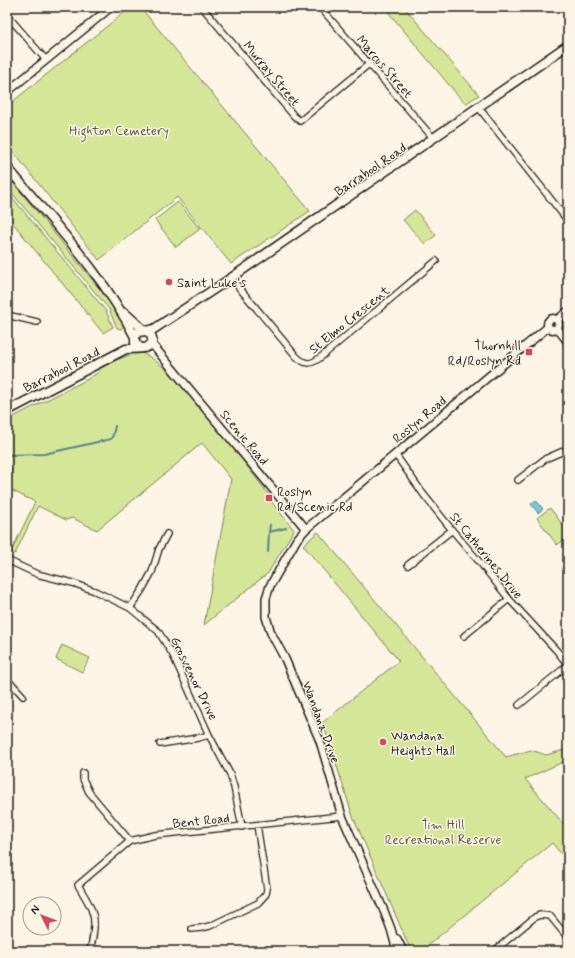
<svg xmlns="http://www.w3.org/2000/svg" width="575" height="958" viewBox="0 0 575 958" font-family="Mynerve,sans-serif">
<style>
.green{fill:#d6e699;stroke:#79815a}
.water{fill:#79c7d7;stroke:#54838c}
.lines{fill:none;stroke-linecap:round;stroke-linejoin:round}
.stream{stroke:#54838c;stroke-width:2}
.minor-casing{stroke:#1c1c1c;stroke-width:8}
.tertiary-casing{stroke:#1c1c1c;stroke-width:10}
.secondary-casing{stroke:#1c1c1c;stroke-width:11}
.minor{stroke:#fcf5e5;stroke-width:5.5}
.tertiary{stroke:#fcf5e5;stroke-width:7}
.secondary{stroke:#fcf5e5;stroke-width:8}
.poi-dot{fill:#d1495b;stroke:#fcf5e5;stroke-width:1.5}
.labels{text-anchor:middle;stroke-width:3;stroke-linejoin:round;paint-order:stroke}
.street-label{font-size:13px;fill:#1c1c1c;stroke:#fcf5e5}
.park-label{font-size:13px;fill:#545942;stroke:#fcf5e5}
.poi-label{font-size:13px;fill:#1c1c1c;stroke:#fcf5e5;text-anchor:start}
</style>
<rect width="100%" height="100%" fill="#fcf5e5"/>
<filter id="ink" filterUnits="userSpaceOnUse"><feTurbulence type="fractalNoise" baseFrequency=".025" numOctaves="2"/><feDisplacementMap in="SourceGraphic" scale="8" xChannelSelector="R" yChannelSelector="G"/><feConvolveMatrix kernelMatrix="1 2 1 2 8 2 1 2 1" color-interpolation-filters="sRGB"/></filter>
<g filter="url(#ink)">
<path class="green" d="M131 7H140L310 211 231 264 177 197 99 260 7 144V106Z
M384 7H404L479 95 465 104Z
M7 175 111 303 124 326 121 329 117 328 109 309 7 187Z
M7 191 106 311 113 327 103 333 7 216Z
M178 202 200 229 176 247 155 220Z
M415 210 436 235 425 244 403 220Z
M138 352C164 358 197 404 214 425 233 448 251 471 269 495L267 496 294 530 268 573 204 625 231 479 202 443 97 530 72 518 66 520 38 506 15 554 11 552 35 502 7 488V420L86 380 99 372V369L116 360Z
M550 508 568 532V537L557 545 537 518Z
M318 532 506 757 531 750 546 755 568 749V764L563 762 525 779 568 829V862L552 843 421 951H411L352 814 328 738 322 723 399 661 303 545Z
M62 645 90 658 82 672 56 659Z"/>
<path class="water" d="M536 500 543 509 538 513 531 504Z"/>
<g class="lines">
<path class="stream" d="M7 455 44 454 111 439 113 435 115 426
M269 532 270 525
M268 552 269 532 286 528"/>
<defs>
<path id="minor" d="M202 7 294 116 300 121 369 64
M320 7 434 139
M7 15 46 60
M479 108 568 221
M231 278 296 356C305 365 311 365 321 357L436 261
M7 315 37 322
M395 454 424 495 452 530 482 565 509 599 557 651 568 665 519 705
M518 480 545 459 568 449
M7 560 37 574 73 583 95 591 130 608 158 631 173 655 209 735 230 774 234 787 242 827
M408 565 452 530
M130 608 142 590 152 572 159 549 167 534
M464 636 509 599
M7 681 13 685 23 696
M160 744 198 738 209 735
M83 773V779L89 792 130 841
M192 929 201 928 210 926 258 903 266 894 267 889 257 825
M90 951C98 918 95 913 78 885L130 841 155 835 342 816
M494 951 535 917 540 915 550 916 568 938"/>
<path id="tertiary" d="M7 92 111 7
M547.5 324a5.5 5.5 0 1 1 11 0a5.5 5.5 0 1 1-11 0Z
M557 320 568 311
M557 328 568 342
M151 343 306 529
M397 939 403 951
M397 951 391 929 384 911 342 816 320 741 285 659 271 633 266 617V598L270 586 297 539 306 529 548 327"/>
<path id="secondary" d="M7 167C51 220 104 275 135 337
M125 313 144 330
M146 331 154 329 231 278 568 45
M7 411 126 349C134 348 155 351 152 338 151 334 149 332 146 331L138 332 135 337V343L141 348"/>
</defs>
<use href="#minor" class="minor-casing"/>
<use href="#tertiary" class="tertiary-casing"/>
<use href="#secondary" class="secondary-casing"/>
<use href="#minor" class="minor"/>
<use href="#tertiary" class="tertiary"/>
<use href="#secondary" class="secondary"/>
</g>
</g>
<g class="poi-dot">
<circle cx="169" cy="282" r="4"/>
<rect x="525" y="348" width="8" height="8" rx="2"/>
<rect x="265" y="494" width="8" height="8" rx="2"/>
<circle cx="383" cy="742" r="4"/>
</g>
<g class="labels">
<g class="street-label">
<text transform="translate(385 66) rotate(49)" y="5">Marcus Street</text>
<text transform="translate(272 73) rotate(50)" y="5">Murray Street</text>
<text transform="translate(370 169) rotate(-34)" y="5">Barrabool Road</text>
<text transform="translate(349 319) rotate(-39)" y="5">St Elmo Crescent</text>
<text transform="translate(61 369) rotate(-27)" y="5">Barrabool Road</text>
<text transform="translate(419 419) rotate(-40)" y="5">Roslyn Road</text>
<text transform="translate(245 437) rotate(50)" y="5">Scenic Road</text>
<text transform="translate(487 555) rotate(51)" y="5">St Catherines Drive</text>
<text transform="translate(195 678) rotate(64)" y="5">Grosvenor Drive</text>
<text transform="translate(322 722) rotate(70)" y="5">Wandana Drive</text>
<text transform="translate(201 820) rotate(-6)" y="5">Bent Road</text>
</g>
<g class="park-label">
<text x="119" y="135">Highton Cemetery</text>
<text x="443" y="829">Tim Hill<tspan x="443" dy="15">Recreational Reserve</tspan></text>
</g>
<g class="poi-label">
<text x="177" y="287">Saint Luke's</text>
<text x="521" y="350" text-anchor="end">Thornhill<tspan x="521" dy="15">Rd/Roslyn Rd</tspan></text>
<text x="277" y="496">Roslyn<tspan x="277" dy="15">Rd/Scenic Rd</tspan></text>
<text x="391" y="740">Wandana<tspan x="391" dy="15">Heights Hall</tspan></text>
</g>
</g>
<rect width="575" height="958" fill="none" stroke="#fcf5e5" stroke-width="24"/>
<rect x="12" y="12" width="551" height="934" fill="none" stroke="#1c1c1c" stroke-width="1.5" filter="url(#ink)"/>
<g transform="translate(42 916) rotate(312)"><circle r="19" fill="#fcf5e5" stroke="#a29e95"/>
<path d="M0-3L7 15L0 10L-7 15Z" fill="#d1495b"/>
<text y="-6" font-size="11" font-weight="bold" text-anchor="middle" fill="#1c1c1c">N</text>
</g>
</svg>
